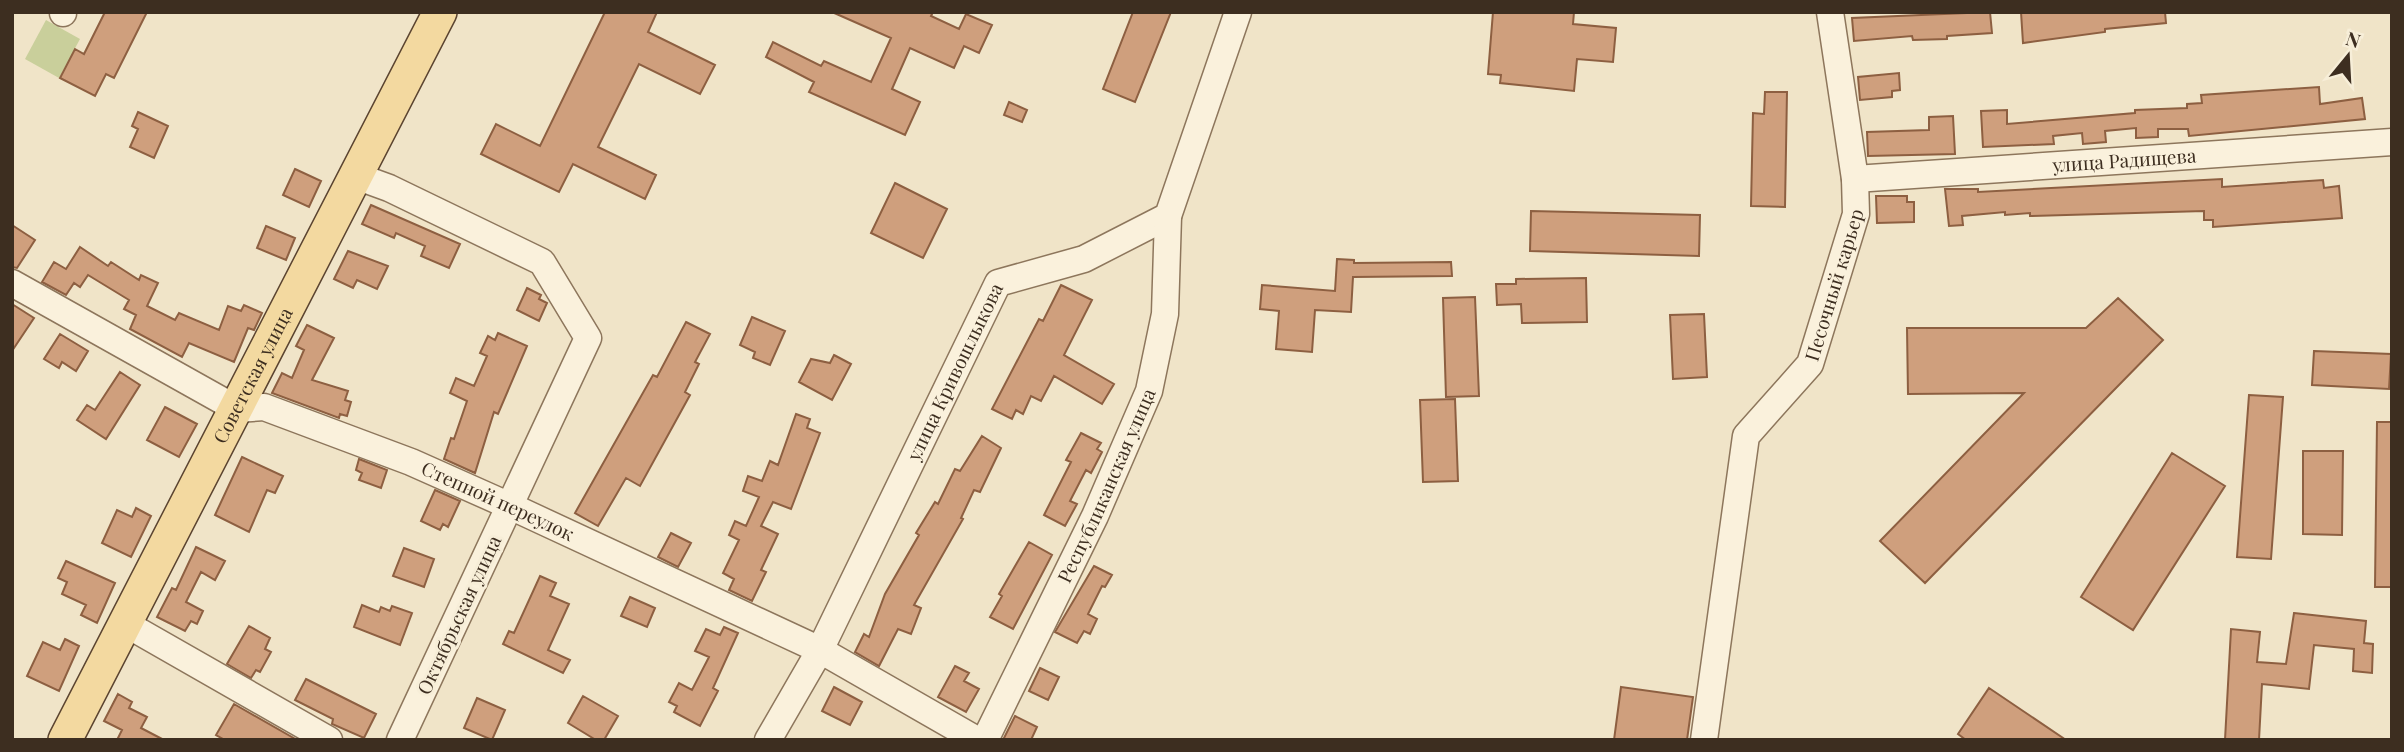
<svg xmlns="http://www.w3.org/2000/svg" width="2404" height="752" viewBox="0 0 2404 752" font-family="'Playfair Display',serif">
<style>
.green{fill:#c9cf9b}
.building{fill:#cf9f7d;stroke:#8d5f41;stroke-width:2}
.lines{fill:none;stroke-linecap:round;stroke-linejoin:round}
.minor-casing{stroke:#8d765c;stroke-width:29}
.major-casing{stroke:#5b4430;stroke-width:36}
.minor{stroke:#faf1dc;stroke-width:26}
.major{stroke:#f3d9a0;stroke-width:33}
.labels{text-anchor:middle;stroke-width:6;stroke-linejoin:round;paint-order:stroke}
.street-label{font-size:19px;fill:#3d2e20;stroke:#f7eed8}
</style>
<rect width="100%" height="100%" fill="#f0e4c8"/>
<path class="green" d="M46 20 80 39 59 78 25 59Z"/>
<path class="building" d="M105 12H147L114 78 106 74 95 96 60 78 75 49 84 54Z
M605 12H657L648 32 715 65 700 94 639 64 598 147 656 175 645 199 573 164 559 192 481 154 496 124 540 146Z
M832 12H933L931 16 959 29 966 14 992 25 979 53 964 46 954 68 910 48 892 89 920 102 905 135 809 92 814 82 766 57 773 42 821 66 824 61 871 82 891 38Z
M1133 12H1171L1135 102 1103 89Z
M1493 12H1574L1573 24 1616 28 1613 62 1577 59 1574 91 1500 83 1501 75 1488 74Z
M1990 12 1992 33 1947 36V39L1913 40 1912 36 1854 41 1852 18Z
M2021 12H2165L2166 23 2105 29V32L2023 43Z
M1899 73 1900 90 1892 91V97L1860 100 1858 77Z
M2319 87 2320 104 2362 98 2365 119 2189 136 2188 129H2158V137L2136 138V128L2105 131 2106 142 2083 144 2082 133 2053 136 2054 144 1983 147 1981 111 2007 110V124L2135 113V110L2187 108V104L2202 103 2201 95Z
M1765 92H1787L1785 207 1751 206 1753 113 1764 114Z
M1009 102 1027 110 1022 122 1004 115Z
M138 112 168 126 154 158 130 147 138 129 132 126Z
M1953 116 1955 154 1868 156 1867 132 1929 130V117Z
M295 169 321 181 309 207 283 195Z
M2222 179V187L2323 180 2324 188 2339 186 2342 218 2213 227V220H2204V211L2030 216V213L2005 215V212L1962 216 1963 225 1949 226 1945 189H1978V192Z
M895 183 947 209 923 258 871 233Z
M1876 196H1907V202H1914V222L1877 223Z
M371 205 460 244 449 268 421 256 425 246 396 233 394 238 362 224Z
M1531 211 1700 215 1699 256 1530 251Z
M12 225 35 240 17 268 12 267Z
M266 226 295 238 286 260 257 248Z
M80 247 108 266 111 262 139 280 141 275 158 283 147 306 175 320 179 313 219 330 228 306 241 311 244 305 262 313 254 330 248 328 234 362 189 343 182 357 130 329 136 315 124 309 129 300 88 275 80 287 74 283 66 295 42 282 54 262 66 269Z
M348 251 388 266 377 289 357 280 353 288 334 279Z
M1337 259 1354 260V263L1451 262 1452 276 1353 277 1351 312 1315 310 1312 352 1276 349 1279 311 1260 309 1262 285 1335 291Z
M1586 278 1587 322 1522 323 1521 304 1497 305 1496 284H1516V279Z
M1061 285 1092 300 1064 355 1114 384 1102 404 1054 376 1041 401 1031 396 1023 414 1016 410 1012 419 992 409 1039 319 1043 321Z
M527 288 541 295 539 299 547 303 539 321 517 310Z
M1475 297 1479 396 1446 397 1443 298Z
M2118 298 2163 340 1925 583 1880 541 2024 393 1908 394 1907 328H2086Z
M12 304 34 318 12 351Z
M1704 314 1707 377 1673 379 1670 315Z
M752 317 785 331 770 365 753 358 755 352 740 345Z
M686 322 710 334 695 362 699 364 685 392 690 395 640 486 626 478 598 526 575 513 653 375 657 377Z
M307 325 334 338 312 380 348 391 345 400 351 402 347 416 340 414 339 418 272 393 282 373 292 378 304 350 296 346Z
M498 333 527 346 498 414 494 412 475 473 444 459 451 438 454 439 467 401 450 393 456 378 474 386 487 356 480 353 488 336 495 340Z
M60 334 88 351 76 371 62 362 59 368 44 359Z
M2314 351 2391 354 2389 389 2312 385Z
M834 355 851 364 832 400 799 382 811 359 830 363Z
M120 372 140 385 106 439 77 420 87 405 95 410Z
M2249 395 2283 397 2271 559 2237 557Z
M1455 399 1458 481 1423 482 1420 400Z
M165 407 197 424 179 457 147 440Z
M796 414 810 419 807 428 820 433 791 509 773 502 761 526 778 534 761 570 766 572 752 601 729 590 734 579 723 573 739 540 729 535 735 521 746 526 759 497 743 491 748 476 762 481 770 461 778 465Z
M2377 422H2392V587H2375Z
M1081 433 1101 443 1097 449 1102 452 1091 473 1086 470 1070 501 1077 504 1065 526 1044 515 1071 462 1066 460Z
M982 436 1001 448 980 492 974 490 961 518 963 519 914 605 921 608 911 634 898 629 879 666 855 652 864 634 869 637 885 594 919 535 916 533 935 502 938 504 955 469 960 471Z
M2303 451H2343L2342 535 2303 534Z
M2172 453 2225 486 2133 630 2081 597Z
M242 457 283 476 275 493 267 490 249 532 215 515Z
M359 459 387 470 381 488 359 480 362 473 356 470Z
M435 490 460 501 448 527 443 524 440 530 421 521Z
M136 508 151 516 131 557 102 543 117 510 132 517Z
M671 533 691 543 678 567 658 557Z
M1029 542 1052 555 1013 629 990 617 1002 596 999 594Z
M196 547 225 561 215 580 201 572 186 602 203 611 197 624 191 621 185 631 157 617 172 588 176 590Z
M404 548 434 559 424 587 393 576Z
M66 561 115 583 97 623 81 615 86 605 62 594 67 582 58 578Z
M1094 566 1112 575 1105 587 1102 586 1088 614 1097 619 1090 634 1084 631 1077 643 1055 632Z
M540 576 556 583 550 596 569 604 548 650 570 660 563 673 503 644 509 631 514 633Z
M630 597 655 608 647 627 621 616Z
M362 605 379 612 381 607 390 611 392 606 412 613 400 645 354 627Z
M2294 613 2366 621 2364 643 2373 644 2372 673 2353 671 2354 649 2314 645 2309 689 2262 684 2259 740H2225L2231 629 2260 632 2257 662 2286 664Z
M249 626 270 638 265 649 271 652 260 672 256 670 251 678 227 664Z
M724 627 738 633 713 688 718 691 700 726 674 712 677 706 669 702 679 683 692 690 709 657 695 651 706 629 720 635Z
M65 639 79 646 59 691 27 676 43 642 60 650Z
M955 666 969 673 964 681 979 689 966 712 938 697Z
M1040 668 1059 677 1048 700 1029 691Z
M306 679 376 714 364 738 332 724 333 719 295 700Z
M834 687 862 702 850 725 822 711Z
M1621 687 1693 697 1687 740H1614Z
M1989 688 2066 740H1966L1958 734Z
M118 694 132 702 129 708 147 717 141 728 164 740H117L122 730 104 721Z
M583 696 618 716 604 740H596L568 723Z
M477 698 505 710 492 740 464 728Z
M234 704 297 740H225L216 735Z
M1015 716 1037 727 1031 740H1003Z"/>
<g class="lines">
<defs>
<g id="minor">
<path d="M63 13V12"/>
<path d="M356 176 389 188 542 262 588 338 400 740"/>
<path id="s1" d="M1855 179 2392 142"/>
<path id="s2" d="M12 283 237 409 264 407 411 462 510 506 820 650 977 740"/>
<path d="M126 624 329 740"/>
<path id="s3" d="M768 740 820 650 998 283 1084 259 1168 216 1238 12"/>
<path id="s4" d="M985 740 1095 516 1149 391 1165 314 1168 216"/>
<path id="s5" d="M1704 740 1746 436 1810 364 1856 214 1855 179 1830 12"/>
</g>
<g id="major">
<path id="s6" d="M65 740 440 12"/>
</g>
</defs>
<use href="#minor" class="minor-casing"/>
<use href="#major" class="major-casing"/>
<use href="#minor" class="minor"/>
<use href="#major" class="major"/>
</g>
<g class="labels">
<g class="street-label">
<text dy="7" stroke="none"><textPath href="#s1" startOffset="270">улица Радищева</textPath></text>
<text dy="7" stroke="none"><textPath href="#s5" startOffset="486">Песочный карьер</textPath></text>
<text dy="7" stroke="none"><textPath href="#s3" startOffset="413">улица Кривошлыкова</textPath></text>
<text dy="7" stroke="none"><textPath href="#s6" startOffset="410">Советская улица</textPath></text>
<text dy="7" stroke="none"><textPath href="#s4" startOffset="282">Республиканская улица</textPath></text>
<text dy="7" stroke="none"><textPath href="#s2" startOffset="537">Степной переулок</textPath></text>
<text transform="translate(459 615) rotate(-65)" y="7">Октябрьская улица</text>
</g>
</g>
<rect width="2404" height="752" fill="none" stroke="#3d2e20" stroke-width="28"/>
<g transform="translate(2348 56) rotate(18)" stroke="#f7eed8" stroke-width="5" paint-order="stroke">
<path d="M0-5L12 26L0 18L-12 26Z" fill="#3d2e20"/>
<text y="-10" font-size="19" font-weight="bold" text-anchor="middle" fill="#3d2e20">N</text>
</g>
</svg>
